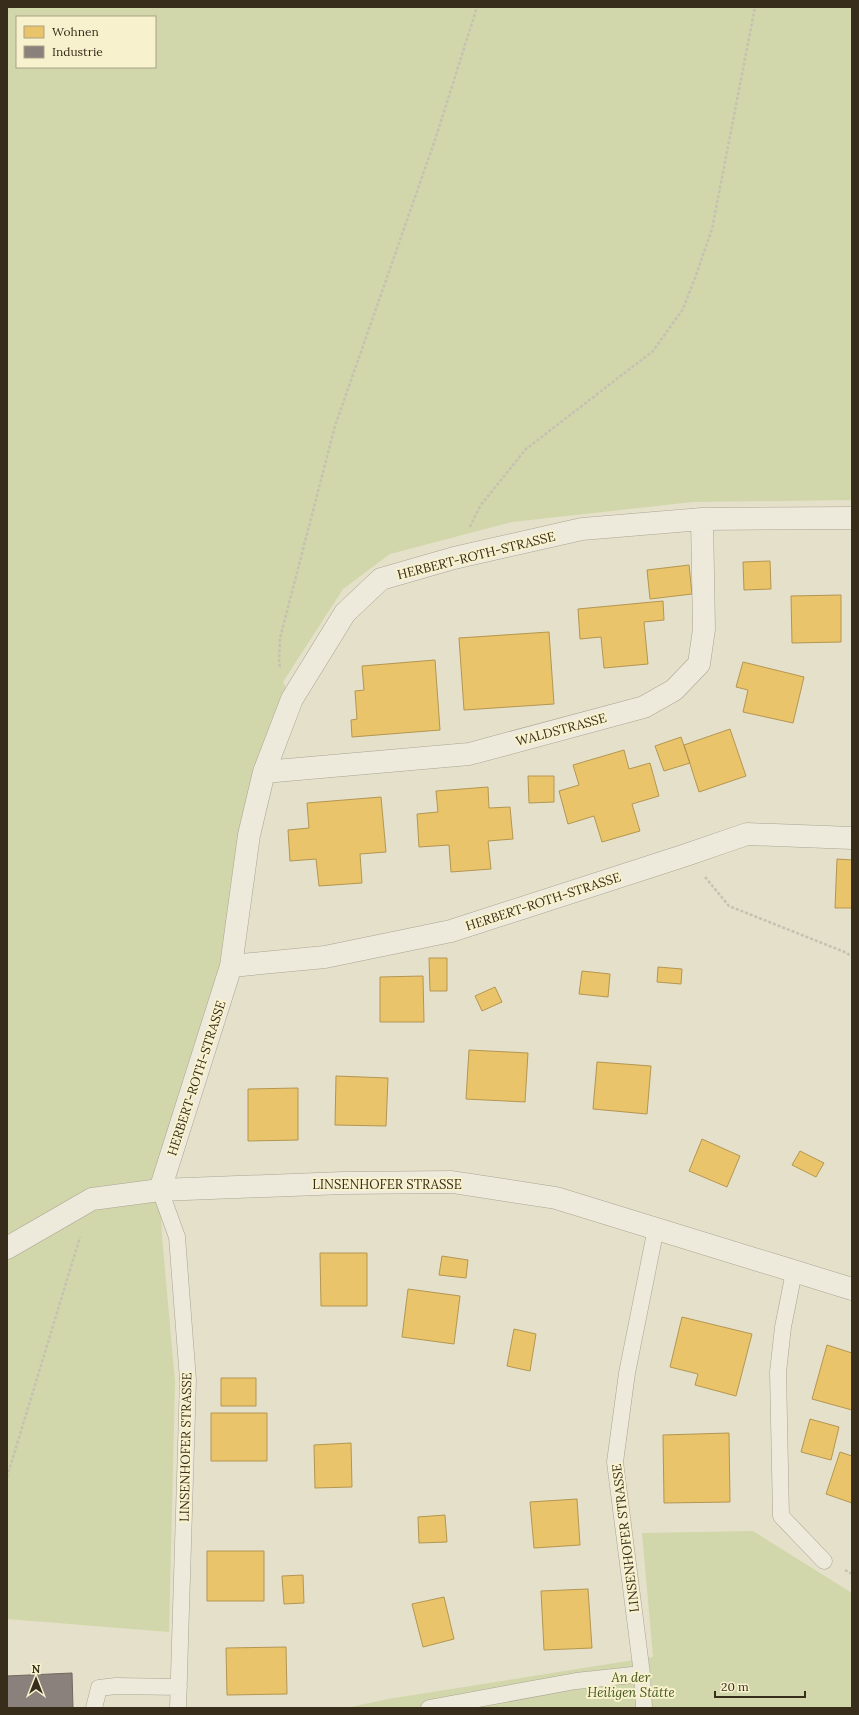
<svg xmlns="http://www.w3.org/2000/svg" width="859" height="1715" viewBox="0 0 859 1715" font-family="Lora,serif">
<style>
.green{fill:#d1d7aa;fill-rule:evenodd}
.homes{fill:#e9c46a;stroke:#b49652}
.industry{fill:#8a817c;stroke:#71685f}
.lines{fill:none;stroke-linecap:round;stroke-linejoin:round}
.lane-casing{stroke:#aaa493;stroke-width:17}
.street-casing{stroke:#aaa493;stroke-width:23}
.path{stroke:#c5c1b3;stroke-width:2.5;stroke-dasharray:3 2;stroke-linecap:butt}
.lane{stroke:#ede9db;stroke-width:16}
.street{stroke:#ede9db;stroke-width:22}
.labels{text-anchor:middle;stroke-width:4;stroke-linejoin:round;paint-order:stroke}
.street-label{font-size:13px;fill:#382c1b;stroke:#f8f1cd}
.park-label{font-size:13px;font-style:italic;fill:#43571f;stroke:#f8f1cd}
</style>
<rect width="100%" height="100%" fill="#e5e0c9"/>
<path class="green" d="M7 7H852V500L693 502 512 522 390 554 343 589 283 682 292 699 264 772 231 966 160 1190 162 1236 175 1382 169 1632 7 1619ZM17 17H155V67H17Z
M753 1531 852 1593V1708H346L388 1699 653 1657 642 1533Z"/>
<path class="homes" d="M770 561 771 589 744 590 743 562Z
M689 565 692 594 650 599 647 570Z
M841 595V642L792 643 791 596Z
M663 601 664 620 644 622 648 664 604 668 601 637 580 639 578 609Z
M549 632 554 704 464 710 459 638Z
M435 660 440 730 352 737 351 720 357 719 355 691 364 690 362 666Z
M743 662 804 677 793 723 743 712 748 690 736 687Z
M730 729 746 776 699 792 684 745Z
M681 737 690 763 664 771 655 746Z
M624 750 629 769 650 763 659 796 632 804 640 831 602 842 594 816 568 824 559 791 579 785 573 765Z
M528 776H554V802L529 803Z
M488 787 489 808 510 807 513 839 488 841 491 869 451 872 449 845 419 847 417 814 438 812 436 791Z
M381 797 386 852 360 854 362 883 319 886 316 859 290 861 288 830 309 828 307 803Z
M837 859 852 860V908H835Z
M429 958H447V991H430Z
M658 967 682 969 681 984 657 982Z
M582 971 610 974 608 997 579 994Z
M423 976 424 1022H380V977Z
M495 987 502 1002 482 1011 475 996Z
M469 1050 528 1053 525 1102 466 1099Z
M597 1062 651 1066 647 1114 593 1109Z
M336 1076 388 1078 386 1126 335 1125Z
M298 1088V1140L248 1141V1089Z
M702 1139 740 1156 727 1187 689 1171Z
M800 1151 824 1163 816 1177 792 1165Z
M320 1253H367V1306H321Z
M442 1256 468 1260 466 1278 439 1275Z
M408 1289 460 1296 454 1344 402 1337Z
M682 1317 752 1334 736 1396 695 1385 698 1374 670 1367Z
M514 1329 536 1334 530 1371 507 1366Z
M827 1345 852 1353V1410L812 1399Z
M221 1378H256V1406H221Z
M211 1413H267V1461H211Z
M810 1419 839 1427 831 1460 801 1452Z
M729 1433 730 1502 664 1503 663 1435Z
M351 1443 352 1487 315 1488 314 1445Z
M840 1452 852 1456V1503L826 1494Z
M577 1499 580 1545 534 1548 530 1502Z
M445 1515 447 1542 419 1543 418 1517Z
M207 1551H264V1601H207Z
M303 1575 304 1603 284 1604 282 1576Z
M588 1589 592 1648 544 1650 541 1591Z
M444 1597 454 1639 423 1647 412 1604Z
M286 1647 287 1694 227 1695 226 1648Z"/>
<path class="industry" d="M72 1673 73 1708H7V1676Z"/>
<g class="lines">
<defs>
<path id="lane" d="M160 1190 177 1237 188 1380 178 1708
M794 1272 783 1327 778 1372 781 1516 824 1561
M94 1708 99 1688 116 1686 179 1687
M429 1708 576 1681 642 1674
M644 1708 642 1674 615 1462 627 1373 656 1228"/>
<path id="street" d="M264 772 469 754 644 707 674 690 699 664 704 629 702 519
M231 966 325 957 451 931 686 855 747 834 852 838
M160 1190 231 966 249 835 264 772 292 699 345 613 381 579 454 558 582 529 702 519 852 518
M7 1248 92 1199 160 1190 343 1183 452 1182 556 1198 852 1289"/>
</defs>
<use href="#lane" class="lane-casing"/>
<use href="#street" class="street-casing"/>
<path class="path" d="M470 527 480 506 526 449 653 351 683 309 695 278 712 229 755 7
M280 667 279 663 280 638 335 426 436 137 477 7
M705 877 729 906 847 953 852 957
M7 1477 80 1237
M845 1570 852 1574"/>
<use href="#lane" class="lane"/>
<use href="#street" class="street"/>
</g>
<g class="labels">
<g class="street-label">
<text transform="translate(476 555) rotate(-14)" y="5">HERBERT-ROTH-STRASSE</text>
<text transform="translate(561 729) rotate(-15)" y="5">WALDSTRASSE</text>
<text transform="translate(543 901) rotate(-18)" y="5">HERBERT-ROTH-STRASSE</text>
<text transform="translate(196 1078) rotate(-72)" y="5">HERBERT-ROTH-STRASSE</text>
<text x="387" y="1189">LINSENHOFER STRASSE</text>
<text transform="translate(185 1447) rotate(-89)" y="5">LINSENHOFER STRASSE</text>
<text transform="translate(625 1538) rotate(-97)" y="5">LINSENHOFER STRASSE</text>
</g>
<g class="park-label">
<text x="631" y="1682">An der<tspan x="631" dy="15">Heiligen Stätte</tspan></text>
</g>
</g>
<rect width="859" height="1715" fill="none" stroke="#382c1b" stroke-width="16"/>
<rect x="16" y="16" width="140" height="52" fill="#f8f1cd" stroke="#aba286"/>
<rect x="24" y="26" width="20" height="12" fill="#e9c46a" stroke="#aba286"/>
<text x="52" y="36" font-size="12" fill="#382c1b">Wohnen</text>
<rect x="24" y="46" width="20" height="12" fill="#8a817c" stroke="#aba286"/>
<text x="52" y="56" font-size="12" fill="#382c1b">Industrie</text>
<g transform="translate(36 1679)" stroke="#f8f1cd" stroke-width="3" paint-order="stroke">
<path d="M0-3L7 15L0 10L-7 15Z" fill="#382c1b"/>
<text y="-6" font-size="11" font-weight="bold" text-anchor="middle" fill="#382c1b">N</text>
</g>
<path d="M715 1691v6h90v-6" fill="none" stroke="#382c1b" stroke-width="2"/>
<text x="721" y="1691" font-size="12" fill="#382c1b" stroke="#f8f1cd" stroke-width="3" paint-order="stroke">20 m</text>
</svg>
